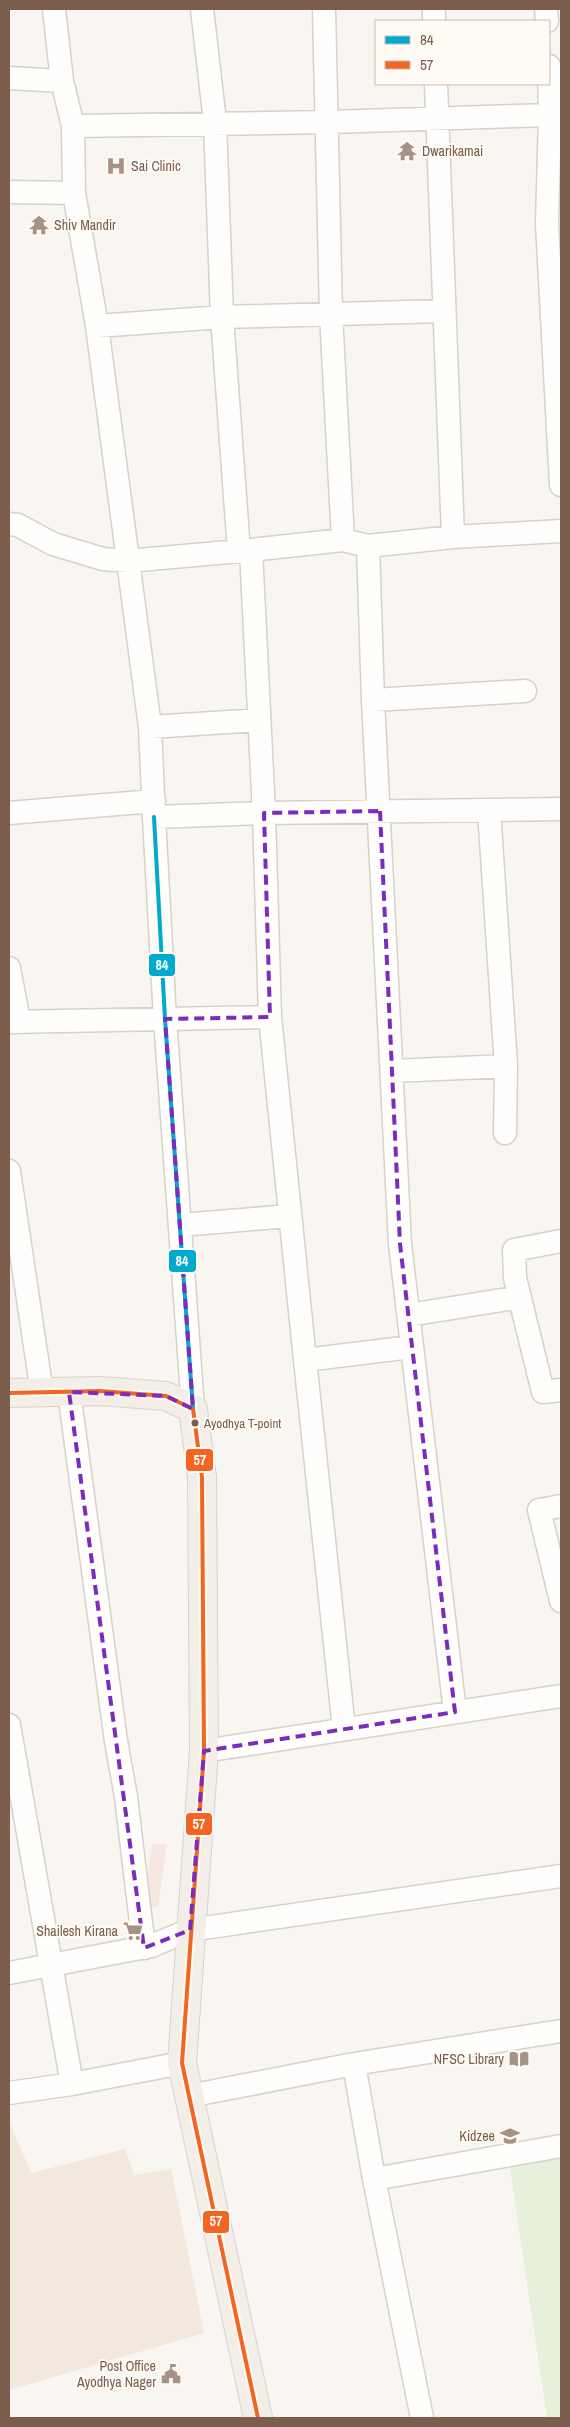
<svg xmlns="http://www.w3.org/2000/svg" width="570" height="2427" viewBox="0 0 570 2427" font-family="'Archivo Narrow',sans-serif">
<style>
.residential{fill:#f2e8de}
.commercial{fill:#f6e8e1}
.green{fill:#e6f0db}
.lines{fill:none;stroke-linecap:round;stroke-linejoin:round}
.minor-casing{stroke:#d7d1cb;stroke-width:25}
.major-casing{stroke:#dad1cc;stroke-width:30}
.minor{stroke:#fefefd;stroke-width:22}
.major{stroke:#f3efe8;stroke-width:28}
.bus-1-casing{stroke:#fffaf3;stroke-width:8}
.bus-2-casing{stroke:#fffaf3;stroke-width:8}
.bus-1{stroke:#00a9ce;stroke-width:4}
.bus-2{stroke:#f26522;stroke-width:4}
.marked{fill:none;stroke:#7b2cbf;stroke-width:4;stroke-dasharray:10 6;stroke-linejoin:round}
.bus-dot{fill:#7a5d4d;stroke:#fffaf3;stroke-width:2}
.labels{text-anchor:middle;stroke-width:4;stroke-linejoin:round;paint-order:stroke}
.bus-label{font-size:13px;fill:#7a5d4d;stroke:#fffaf3;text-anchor:start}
.poi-label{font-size:14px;fill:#7a5d4d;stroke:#fffaf3;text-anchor:end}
.line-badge{stroke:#fffaf3;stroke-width:2}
.badge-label{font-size:14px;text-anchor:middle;font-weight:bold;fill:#fff}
</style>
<rect width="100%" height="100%" fill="#f9f5f0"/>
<path class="residential" d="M9 2121 31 2173 125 2149 134 2175 171 2169 204 2333 9 2390Z"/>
<path class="commercial" d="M152 1843 167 1845 158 1906 142 1910Z"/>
<path class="green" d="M561 2153V2418H547L509 2161Z"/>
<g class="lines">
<defs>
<path id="minor" d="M54 9 62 81 73 126 74 193 97 326 150 727 154 817 264 813 561 809
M202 9 215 122 222 317 239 551
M324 9 331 314 343 540 368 546
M434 9V21
M546 9 547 21
M549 66 550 115 547 223 561 485
M9 78 62 81
M436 84 453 537
M73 126 329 122 550 115 561 102
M9 192 74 193
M97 326 222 317 443 311
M9 524 18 525 53 544 103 559 128 561 251 550 264 813 270 1017 305 1360
M251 550 343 540
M373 700 525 691
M150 727 259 720
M9 813 154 801
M154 817 165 1019 193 1409
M9 968 19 1021
M9 1022 270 1017
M393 1071 506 1066 489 810
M505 1133 506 1066
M9 1171 42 1393
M181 1225 289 1216
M561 1241 514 1250 515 1278 543 1392 561 1390
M409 1315 520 1297
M69 1392 116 1741 126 1797 144 1948
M561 1506 539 1510 561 1601
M455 1712 400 1244 373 700 368 546 453 537 561 531
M9 1725 72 2084
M344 1729 305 1360 411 1347
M204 1751 561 1696
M9 1973 151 1946 190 1930 561 1876
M354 2064 561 2031
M9 2093 72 2084 182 2063
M189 2096 354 2064 374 2179 422 2418
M374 2179 561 2146"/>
<path id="major" d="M9 1393 100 1391 166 1396 193 1409 202 1477 204 1751 182 2063 258 2418"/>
</defs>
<use href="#minor" class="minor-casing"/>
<use href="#major" class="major-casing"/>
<use href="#minor" class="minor"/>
<use href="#major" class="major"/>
<defs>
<path id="bus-1" d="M154 817 165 1019 193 1409"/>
<path id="bus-2" d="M9 1393 100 1391 166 1396 193 1409 202 1477 204 1751 182 2063 258 2418"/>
</defs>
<use href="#bus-1" class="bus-1-casing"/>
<use href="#bus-2" class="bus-2-casing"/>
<use href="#bus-1" class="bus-1"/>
<use href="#bus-2" class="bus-2"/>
</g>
<path class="marked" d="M380 811 400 1244 455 1712 204 1751 190 1930 144 1948 69 1392 166 1396 193 1409 165 1019 270 1017 264 813Z"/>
<defs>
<symbol id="temple-bare" viewBox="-9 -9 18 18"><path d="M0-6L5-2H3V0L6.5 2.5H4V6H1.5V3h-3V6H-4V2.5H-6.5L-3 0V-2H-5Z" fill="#a69286" stroke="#fffaf3" stroke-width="2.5" paint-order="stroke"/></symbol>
<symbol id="hospital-bare" viewBox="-9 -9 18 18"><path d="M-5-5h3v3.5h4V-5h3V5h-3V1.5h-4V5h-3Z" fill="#a69286" stroke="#fffaf3" stroke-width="2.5" paint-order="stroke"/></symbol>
<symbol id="supermarket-bare" viewBox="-9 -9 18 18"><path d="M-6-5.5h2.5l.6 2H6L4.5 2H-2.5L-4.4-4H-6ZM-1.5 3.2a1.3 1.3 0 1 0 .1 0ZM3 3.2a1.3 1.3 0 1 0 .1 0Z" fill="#a69286" stroke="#fffaf3" stroke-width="2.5" paint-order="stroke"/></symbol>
<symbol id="library-bare" viewBox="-9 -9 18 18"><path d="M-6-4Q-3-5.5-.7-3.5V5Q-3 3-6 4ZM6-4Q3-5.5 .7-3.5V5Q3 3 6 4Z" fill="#a69286" stroke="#fffaf3" stroke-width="2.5" paint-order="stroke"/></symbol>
<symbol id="school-bare" viewBox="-9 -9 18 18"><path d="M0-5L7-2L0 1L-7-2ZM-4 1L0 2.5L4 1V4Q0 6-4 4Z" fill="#a69286" stroke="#fffaf3" stroke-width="2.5" paint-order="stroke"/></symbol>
<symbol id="civic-bare" viewBox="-9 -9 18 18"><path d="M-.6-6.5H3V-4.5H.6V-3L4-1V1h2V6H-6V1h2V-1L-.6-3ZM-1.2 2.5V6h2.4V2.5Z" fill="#a69286" stroke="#fffaf3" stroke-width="2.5" paint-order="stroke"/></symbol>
</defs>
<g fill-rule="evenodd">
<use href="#temple-bare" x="393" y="137" width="28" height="28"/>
<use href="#hospital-bare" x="102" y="152" width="28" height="28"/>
<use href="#temple-bare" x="25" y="211" width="28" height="28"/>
<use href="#supermarket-bare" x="119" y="1917" width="28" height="28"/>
<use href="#library-bare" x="505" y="2045" width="28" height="28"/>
<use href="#school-bare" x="496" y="2122" width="28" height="28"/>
<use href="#civic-bare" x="157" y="2360" width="28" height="28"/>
</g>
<circle class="bus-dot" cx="195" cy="1423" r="4.5"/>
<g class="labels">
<g class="bus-label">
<text x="204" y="1428">Ayodhya T-point</text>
</g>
<g class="poi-label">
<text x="422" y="156" text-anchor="start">Dwarikamai</text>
<text x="131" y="171" text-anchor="start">Sai Clinic</text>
<text x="54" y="230" text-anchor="start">Shiv Mandir</text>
<text x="118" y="1936">Shailesh Kirana</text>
<text x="504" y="2064">NFSC Library</text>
<text x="495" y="2141">Kidzee</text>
<text x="156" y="2371">Post Office<tspan x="156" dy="16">Ayodhya Nager</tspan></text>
</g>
</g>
<g class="line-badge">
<rect x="148" y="953" width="28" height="24" rx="5" fill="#00a9ce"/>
<rect x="168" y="1249" width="29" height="24" rx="5" fill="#00a9ce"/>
<rect x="185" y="1448" width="29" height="24" rx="5" fill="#f26522"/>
<rect x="185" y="1812" width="28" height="24" rx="5" fill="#f26522"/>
<rect x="202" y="2210" width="28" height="24" rx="5" fill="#f26522"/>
</g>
<g class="badge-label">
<text x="162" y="970">84</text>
<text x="182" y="1266">84</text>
<text x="200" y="1465">57</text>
<text x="199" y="1829">57</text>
<text x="216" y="2226">57</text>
</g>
<rect width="570" height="2427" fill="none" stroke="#7a5d4d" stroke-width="20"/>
<rect x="375" y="20" width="175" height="65" fill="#fffaf3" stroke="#cabbb1"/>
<rect x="385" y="36" width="25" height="8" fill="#00a9ce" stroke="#cabbb1"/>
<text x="420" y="45" font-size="15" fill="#7a5d4d">84</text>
<rect x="385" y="61" width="25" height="8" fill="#f26522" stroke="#cabbb1"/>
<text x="420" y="70" font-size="15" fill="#7a5d4d">57</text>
</svg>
